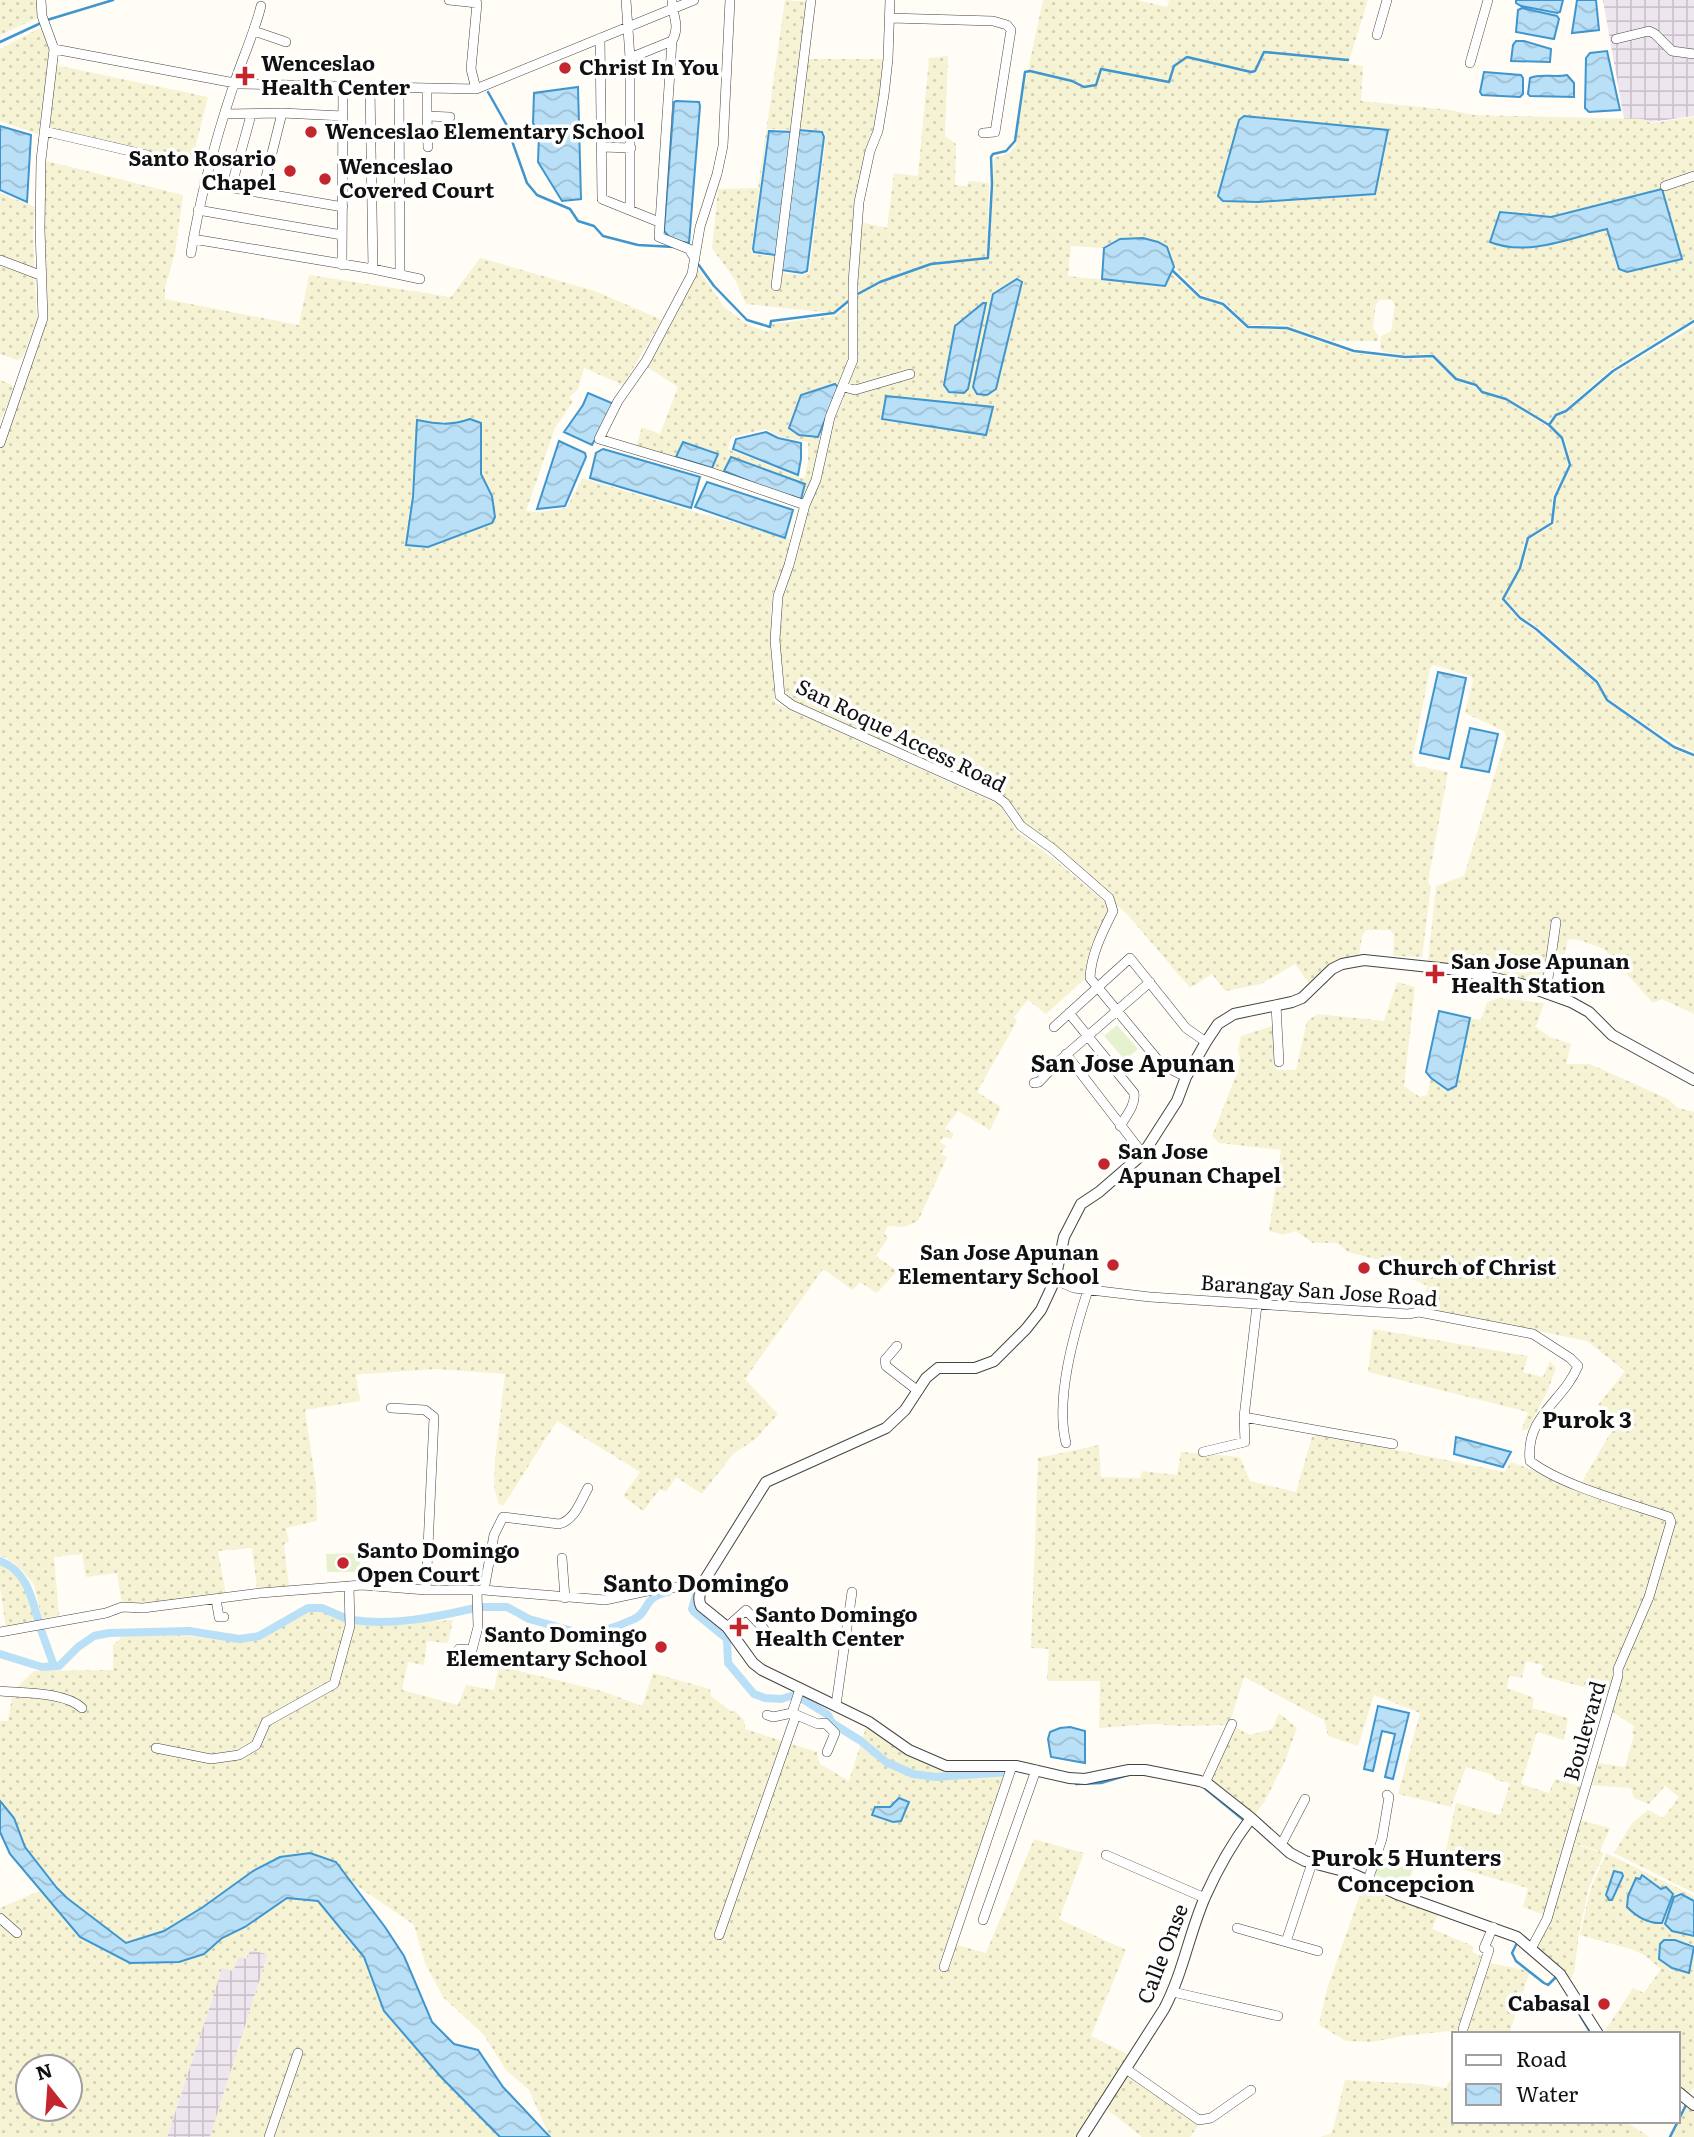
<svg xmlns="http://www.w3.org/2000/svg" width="1694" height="2137" viewBox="0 0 1694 2137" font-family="Literata,serif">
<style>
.industrial{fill:url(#industrial-grid)}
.farmland{fill:url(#farmland-dots);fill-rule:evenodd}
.pitch{fill:#e6f2cf}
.water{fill:url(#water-waves);stroke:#3f96cf;stroke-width:2}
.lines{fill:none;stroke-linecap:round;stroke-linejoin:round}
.stream{stroke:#3f96cf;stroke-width:2.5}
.canal{stroke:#b9e0f7;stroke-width:8}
.minor-casing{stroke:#444;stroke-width:10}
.tertiary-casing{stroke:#444;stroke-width:12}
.minor{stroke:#fff;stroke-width:9}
.tertiary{stroke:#fff;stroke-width:10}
.poi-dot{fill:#c4262e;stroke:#fff;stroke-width:2.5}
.labels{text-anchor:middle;stroke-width:7;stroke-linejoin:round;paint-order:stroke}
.poi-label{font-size:21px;font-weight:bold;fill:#111;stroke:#fff;text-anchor:start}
.street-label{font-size:21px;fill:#111;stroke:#fff}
.neighbourhood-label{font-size:23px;font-weight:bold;fill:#111;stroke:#fff}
.quarter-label{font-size:24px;font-weight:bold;fill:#111;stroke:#fff}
</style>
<defs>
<pattern id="industrial-grid" width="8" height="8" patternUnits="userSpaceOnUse" patternTransform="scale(1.75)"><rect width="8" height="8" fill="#eee6ef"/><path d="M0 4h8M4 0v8" fill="none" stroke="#cbc4cc"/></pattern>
<pattern id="farmland-dots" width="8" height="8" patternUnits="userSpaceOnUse" patternTransform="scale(1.75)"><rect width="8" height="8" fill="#f6f3d4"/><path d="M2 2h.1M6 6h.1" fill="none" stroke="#d2cfb5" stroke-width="1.8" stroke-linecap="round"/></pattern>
<pattern id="water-waves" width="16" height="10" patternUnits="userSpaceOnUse" patternTransform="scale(1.75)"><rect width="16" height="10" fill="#b9e0f7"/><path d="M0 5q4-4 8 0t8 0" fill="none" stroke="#9ebfd3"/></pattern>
</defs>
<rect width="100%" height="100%" fill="#fffdf5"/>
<path class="industrial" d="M1603 0H1694V116L1651 122 1642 119H1624Z
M250 1950 268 1954 210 2137H167L222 1968Z"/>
<path class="farmland" d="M0 0H38L39 17 0 35Z
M785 0 810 2 794 130 768 129 751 251 753 254 777 257 780 273 803 275 809 273 826 136 823 131 799 128 807 59H886L885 73 869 149 850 300 833 313 746 304 735 280 712 248 718 189 758 188Z
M1043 0H1137L1167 7 1169 0H1368L1348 64 1363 66 1361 101 1450 110 1474 115 1642 119 1651 123 1694 117V319L1611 369 1564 410 1556 414 1546 422 1506 397 1482 391 1476 384 1457 378 1434 354 1404 355 1382 351 1380 348 1381 336 1391 331 1395 305 1392 300H1380L1376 304 1373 328 1379 336 1378 341H1331L1286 325H1248L1225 302 1201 295 1174 267 1167 247 1158 242 1143 238 1120 239 1104 248 1071 246 1068 276 1165 286 1170 273 1199 298 1222 306 1247 329H1285L1353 353 1405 359 1432 358 1456 381 1474 387 1481 393 1504 399 1548 427 1561 439 1568 460 1566 471 1552 498V518L1544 529 1528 537 1524 542 1520 567 1502 600 1520 621 1535 631 1596 683 1606 701 1674 749 1694 757V1014L1662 999 1653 1003 1604 949 1580 940 1568 939 1561 970 1548 967 1545 970 1539 986 1428 962 1436 886 1464 876 1506 737 1504 731 1465 713 1473 680 1471 676 1433 665 1430 669 1412 761 1416 766 1448 772 1428 882 1431 887 1422 957 1393 956 1394 935 1390 930H1366L1362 936 1359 956 1337 962 1324 969 1309 983 1295 964 1261 984 1225 991 1212 974 1190 988 1127 914 1028 827 1005 801 810 711 780 695 778 613 785 583 793 567 832 424 843 400 850 371 860 222 887 228 894 173 918 176 929 58 948 56 945 136 956 144 955 185 967 186 968 181 989 183 987 256 990 259 994 158 1009 153 1016 145 1018 117ZM1662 189 1607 229 1544 246 1500 212 1551 217Z
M40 28 44 30 52 50 38 134 0 121V49Z
M55 65 208 97 191 164 48 132Z
M43 160 183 195 175 253 165 288V299L299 325 309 275 451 297 480 258 595 291 662 320 623 385 584 368 578 389 569 398 573 401 555 428 526 511 539 512 567 508 582 478 688 510 790 538 787 563 773 593 771 610V637L775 703 1000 805 1017 832 1051 857 1106 903 1108 911 1089 959 1085 974 1086 978 1046 1014 1028 1000 1014 1017 1017 1021 977 1092 1001 1107 990 1130 958 1111 945 1128 954 1134 951 1139 943 1137 940 1142 946 1146 941 1154 947 1157 918 1221 904 1227 888 1226 884 1233 888 1238 876 1256 897 1271 877 1293 860 1282 853 1290 823 1269 745 1379 778 1414 756 1439 734 1453 702 1494 676 1477 666 1492 660 1489 643 1511 623 1496 640 1472 557 1421 503 1506 498 1503 494 1486 495 1460 505 1374 436 1369 363 1374 356 1375 360 1401 305 1410 316 1485 317 1521 286 1528 289 1542 284 1544 289 1586 257 1589 252 1548 218 1551 226 1594 122 1605 117 1573 86 1577 82 1554 54 1557 59 1616 42 1619 34 1585 22 1570 7 1558 0 1556V446L23 375 48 320Z
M0 193 35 207 33 235 37 320 23 357 17 360 0 354Z
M697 267 724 307 748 325 769 332 772 324 834 316 851 304 852 349 813 482 803 503 636 447 642 427 660 434 678 387 647 367ZM766 429 781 437 808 442V461L804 479 728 449 731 437Z
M1694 326V752L1680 746 1642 722 1605 696 1598 680 1539 628 1522 617 1504 599 1523 565 1529 540 1554 524 1555 497 1571 466 1565 439 1550 424 1557 416 1566 413 1614 373Z
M0 380 12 385 14 390 0 421Z
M1397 982 1415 987 1404 1086 1420 1097 1427 1095 1431 1078 1448 1090 1456 1086 1470 1018 1481 1020 1487 1002 1499 998 1544 1003 1536 1027 1550 1037 1571 1044 1566 1064H1590L1668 1099 1678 1108 1694 1112V1893L1614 1853 1632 1823 1648 1810 1663 1818 1679 1797 1665 1786 1649 1804 1634 1798 1631 1788 1590 1785 1597 1763 1625 1767 1634 1735 1632 1733 1634 1726 1611 1711 1619 1675 1646 1596 1611 1694 1545 1677 1541 1674 1543 1665 1526 1661 1522 1678 1509 1676 1507 1688 1534 1698 1532 1708 1568 1718 1564 1740 1537 1732 1521 1784 1549 1793 1555 1779 1583 1787 1544 1915 1523 1907 1528 1888 1443 1864 1456 1803 1500 1815 1510 1783 1496 1780 1493 1775 1466 1767 1451 1807 1398 1794 1420 1713 1374 1695 1358 1746 1328 1736 1324 1720 1244 1677 1229 1725 1178 1726 1153 1724 1099 1728 1100 1681H1047L1049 1649 1031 1648 1038 1458 1099 1445 1101 1477 1140 1478 1142 1471 1177 1475 1181 1452 1240 1457 1250 1481 1296 1492 1312 1437 1318 1434 1505 1472 1511 1462 1579 1487 1618 1420 1598 1405 1625 1371 1587 1341 1417 1306 1428 1286 1386 1268 1379 1260 1348 1252 1337 1243H1313L1296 1231 1283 1235 1269 1231 1281 1150 1219 1143 1212 1136 1239 1068 1240 1059 1238 1049 1241 1036 1275 1025 1276 1070H1296L1307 1021 1318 1014 1384 1021Z
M1373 1329 1528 1356 1523 1372 1543 1377 1550 1361 1556 1368 1547 1392 1528 1429 1521 1431 1528 1412 1368 1372Z
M0 1565 21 1578 30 1590 40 1622 6 1628 0 1588Z
M307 1610H322L346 1621 361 1623 390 1624 453 1620 448 1643 427 1641 424 1665 408 1662 402 1690 458 1705 466 1685 494 1690 499 1666 602 1691 642 1706 653 1673 710 1689 711 1696 732 1712 734 1710 744 1720 745 1729 817 1752 820 1764 849 1781 867 1724 945 1768 1016 1769 957 1945 986 1953 1034 1839 1084 1853 1059 1919 1126 1950 1091 2036 1131 2056 1079 2137H550L529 2090 506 2070 484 2035 443 1997 425 1963 414 1925 350 1881 336 1862 253 1871 190 1916 164 1931 126 1943 67 1898 25 1847 14 1818 0 1800V1721H8L13 1691 34 1671 113 1670V1645L122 1637 165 1633 220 1640 258 1639 274 1631Z
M1279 1713 1297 1728 1285 1761 1265 1801 1253 1817 1209 1781 1233 1726 1250 1735 1272 1729Z
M1580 1820 1610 1828 1600 1851 1573 1843Z
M1573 1844 1604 1853 1588 1890 1579 1934 1574 1973 1569 1979 1537 1948 1551 1918Z
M1606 1853 1694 1896V2087L1689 2094 1678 2089V2034H1603L1633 1988 1644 1993 1661 1969 1644 1955 1631 1949 1580 1935 1590 1891Z
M1364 1883 1439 1912 1432 1929 1473 1946 1472 1952 1481 1956 1460 2030 1403 2036 1372 2042 1346 2041 1319 2025 1327 1989Z
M42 1890 80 1937 204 1954 222 1938 245 1927 287 1898 318 1901 364 1957 384 2011 441 2077 500 2137H210L268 1954 250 1950 247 1959 239 1957 233 1971 222 1968 167 2137H0V1908ZM28 2067H70V2109H28Z
M1485 1962 1530 1971 1509 2034H1485L1465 2030Z
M1130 2067 1202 2120 1190 2137H1142L1104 2107Z
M1454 2073V2121H1625L1649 2137H1320L1332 2133 1345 2080 1421 2084 1446 2088Z
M1687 2103 1694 2109V2137H1668Z"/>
<path class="pitch" d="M1117 1025 1138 1049 1125 1060 1104 1036Z
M360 1553V1572H327L326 1554Z
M1378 1856 1413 1868 1407 1886 1372 1874Z"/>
<path class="water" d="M1516 0H1563L1560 12 1557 13 1521 6 1516 3Z
M1577 0H1596L1599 30 1572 33Z
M1522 8 1557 16 1559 19 1554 39 1516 32 1518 10Z
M1516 41H1524L1551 49 1550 62 1511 61 1513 45Z
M1607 51 1620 110 1589 112 1585 108 1586 58 1590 53Z
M1484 72 1521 75 1523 78V94L1520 97 1482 95 1480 92Z
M1567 75 1574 83V97L1530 96 1528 94 1530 78C1541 73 1555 78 1567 75Z
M578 87 581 199 562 201 538 162 539 135 533 123 534 93Z
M676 101 699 102 700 106 689 243 672 240 664 231 674 102Z
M1244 116 1388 130 1375 194 1258 202 1223 201 1218 196 1239 120Z
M0 126 31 135 27 202 0 190Z
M799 130 822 132 824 137 807 271 802 273 781 270Z
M769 131 792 132 778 253 775 255 754 252 753 249Z
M1662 189 1682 259 1627 272 1619 269 1607 229C1571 238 1526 257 1490 242L1500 212 1551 217Z
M1143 238 1158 242 1167 247 1174 267 1165 286 1102 279 1104 248 1120 239Z
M1017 279 1022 282 996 389 987 395 977 394 973 387 993 294Z
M983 303H986L968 389 964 393 949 392 944 385 955 326Z
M835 384 838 387 818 437 799 435 789 428 801 395Z
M588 393 614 404 592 445 564 432 583 405Z
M886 396 993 407 986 435 882 419Z
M470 419 481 423V474L492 496 495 517 492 523 428 547 406 545 413 497 417 420C437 424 450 426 470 419Z
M766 432 778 438 801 443V459L798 475 733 449 736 439Z
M559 441 585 453 586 457 565 506 537 509Z
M683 442 718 454 712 468 676 457Z
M603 449 700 477 691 508 590 478 596 453Z
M731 457 805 484 801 499 769 489 724 471Z
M707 482 793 510 785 538 695 507Z
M1438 672 1466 678 1449 759 1420 753Z
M1470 728 1498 734 1489 772 1461 767Z
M1439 1011 1470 1018 1456 1086 1448 1090 1431 1078 1426 1072Z
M1456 1437 1511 1452 1503 1467 1454 1454Z
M1378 1706 1409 1713 1393 1779 1385 1777 1395 1734 1382 1731 1373 1771 1364 1769Z
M1070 1727 1085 1731V1763L1051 1757 1048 1739 1050 1732 1060 1728Z
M899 1798 909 1802 901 1821 893 1822 872 1815 875 1807H890Z
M0 1801 14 1818 25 1847 57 1888 67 1898 126 1943 164 1931 203 1907 253 1871 280 1857 310 1853 336 1862 385 1927 404 1956 432 2022 454 2044 478 2050 503 2087 550 2137H500L441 2077 384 2011 364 1957 318 1901 287 1898 245 1927 222 1938 204 1954 179 1962 130 1963 80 1937 10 1854 0 1832Z
M1614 1871 1622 1873 1623 1876 1612 1900H1609L1606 1895Z
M1642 1875 1661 1889 1666 1887 1673 1894 1662 1923C1649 1924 1637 1917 1627 1907L1628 1896 1636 1878 1640 1879Z
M1681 1894 1694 1901V1936L1672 1931 1665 1924 1674 1897Z
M1664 1940H1675L1694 1947 1689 1973 1672 1968 1659 1959 1660 1944Z"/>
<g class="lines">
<path class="stream" d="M47 20 113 0
M0 42 41 23
M488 92 506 124 527 183 537 195 570 209 578 221 594 226 603 236 638 245 674 247
M698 264 714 286 747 320 770 327 771 321 834 313 851 299
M1173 271 1200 297 1223 304 1248 327 1287 328 1354 351 1405 357 1433 356 1456 379 1476 385 1482 392 1506 399 1549 425 1556 415 1566 411 1613 371 1694 321
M856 295 880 282 931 264 988 258 992 184 991 157 993 154 1006 151 1015 141 1025 72 1030 71 1072 81 1084 87 1096 85 1101 69 1169 82 1174 66 1187 57 1251 72 1255 71 1264 52 1348 60
M1549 425 1562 438 1570 465 1555 497 1552 523 1528 538 1520 568 1503 599 1520 618 1536 629 1597 682 1607 700 1674 747 1694 755
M1076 1784 1101 1783 1128 1775
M1202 1786 1246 1822
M1515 1941 1517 1943 1512 1953 1516 1961 1544 1983 1548 1985 1556 1977
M1569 1997 1589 2030
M1670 2137 1687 2103"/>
<path class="canal" d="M0 1561C27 1571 32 1599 39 1623
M684 1589 695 1591 696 1596 692 1609 694 1612 727 1639 728 1663 754 1694 765 1698 781 1699 791 1696 801 1698 828 1715 832 1723 861 1741 886 1762 913 1774 936 1777 1008 1772
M483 1607H507L529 1619 569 1630 579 1635C598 1633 617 1627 634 1619 650 1612 642 1597 668 1592
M353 1620C393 1626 436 1617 475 1608
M41 1630 54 1666
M0 1654 42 1667 59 1666 78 1647 94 1636 109 1633 189 1631 239 1639 259 1636 308 1608H322L347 1619"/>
<defs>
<path id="minor" d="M41 0 42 16 54 49 240 84 476 89 694 0
M449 0 477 3 471 69 476 89
M626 0 630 58V210
M672 0C672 15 681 26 672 41L659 237 689 249 695 259
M730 0 723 146 717 174 700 227 692 274 646 361 618 401 599 439 710 472 805 505
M890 0 888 59 884 95 878 131 870 151 859 202 853 283V360L830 417 816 480 805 505 789 565 778 596 775 640 780 696 792 705 997 797 1005 803 1021 826 1053 849 1109 898 1113 911C1103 931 1091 954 1090 978L1162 1065 1186 1077
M890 18 993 21 1007 25 1011 30 995 132 983 133
M254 31 286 42
M1377 35 1387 0
M600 38 602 199 659 222
M1616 39 1649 31 1655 34 1672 51 1694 54
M630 58 672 41
M1470 63 1488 0
M370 88 373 269
M399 89 400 273
M427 89V116L450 117
M225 114 282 113 343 116
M427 116 428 147
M44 131 147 155
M602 147 631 148
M204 183 343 207
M1665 186 1694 176
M231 188 251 115
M262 193 282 113
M198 210 342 235
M193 239 373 269 420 279
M191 253C200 197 215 141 233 87 242 59 254 34 261 6
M0 260 40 275
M342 265 343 88
M776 286 811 0
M844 387 855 390 910 374
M0 443 43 318 40 229 41 160 54 49
M1546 992 1556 922
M1276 1005 1279 1062
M1069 1013 1134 1093C1136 1105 1126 1116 1120 1126
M1054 1027 1130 958 1186 1028 1206 1042
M1066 1054 1143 1154
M1034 1083 1039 1082 1059 1061 1150 982
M1055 1280 1074 1288 1150 1297 1408 1314 1419 1312 1533 1334 1570 1358 1578 1366C1563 1402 1525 1416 1530 1461 1562 1486 1629 1503 1669 1517L1671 1522 1649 1597 1618 1669V1676L1547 1919 1531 1949
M897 1346 885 1360 886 1366 918 1391
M391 1408 425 1410 434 1417 426 1590
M1244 1417 1393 1444
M1066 1443C1055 1399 1074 1333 1088 1290
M1203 1452 1245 1442 1244 1417 1257 1305
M562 1558 565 1598
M484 1590 494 1535 503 1517 559 1524C575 1520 580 1502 588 1488
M216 1599 219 1617H224
M727 1627 746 1610 764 1629
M0 1632 106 1613 122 1607 143 1608 260 1593 362 1585 426 1590H484L605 1600 652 1590 704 1584
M459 1649 472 1650 478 1627 477 1590
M800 1689 792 1713 818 1724 825 1723 835 1733 827 1752
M0 1691C23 1693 65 1692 82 1708
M836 1705 852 1592
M767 1715 773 1717 792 1713
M156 1748 211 1759 239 1755 256 1745 266 1722 334 1684 350 1626 349 1586
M1205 1783 1232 1724
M1281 1845 1305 1799
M1106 1855 1205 1898
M1368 1880 1382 1839 1389 1797 1387 1795
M0 1918 17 1933
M983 1920 1036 1770
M1237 1928 1286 1942 1312 1863
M719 1935 796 1715
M1286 1942 1318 1951
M944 1967 1012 1766
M1173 1992 1278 2016
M1463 2029 1489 1950 1484 1948 1493 1927
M1126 2069 1199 2120 1211 2118 1251 2090
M269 2137 298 2053"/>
<path id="tertiary" d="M1598 2034 1560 1974 1517 1937 1397 1894 1351 1873 1305 1861 1290 1853 1251 1818 1208 1784 1200 1781 1145 1770H1129L1085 1779 1069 1778 1017 1766H946L909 1750 869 1722 762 1670 753 1663 727 1627 701 1606C696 1596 703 1588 706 1578L766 1482 886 1428 905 1410 926 1378 938 1368H975L994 1361 1026 1329 1041 1310 1055 1280 1064 1237 1081 1204 1099 1192 1143 1154 1177 1101 1186 1077 1206 1042 1218 1024 1234 1014 1292 1002 1302 998 1332 969 1342 964 1364 960 1458 970 1521 984 1571 1002 1589 1012 1612 1035 1694 1080
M1678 2092 1694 2105
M1082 2137 1164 2009C1183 1973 1189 1934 1205 1897 1217 1870 1233 1842 1251 1818"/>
</defs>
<use href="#minor" class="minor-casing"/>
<use href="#tertiary" class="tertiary-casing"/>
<use href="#minor" class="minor"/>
<use href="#tertiary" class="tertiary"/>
</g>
<g class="poi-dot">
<circle cx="565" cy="68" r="7"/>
<path d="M241.5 65.5h7v7h7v7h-7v7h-7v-7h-7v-7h7z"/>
<circle cx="311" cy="132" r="7"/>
<circle cx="290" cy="171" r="7"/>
<circle cx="325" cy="179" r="7"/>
<path d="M1431.5 963.5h7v7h7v7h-7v7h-7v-7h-7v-7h7z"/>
<circle cx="1104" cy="1164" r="7"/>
<circle cx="1113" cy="1265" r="7"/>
<circle cx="1364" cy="1268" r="7"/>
<circle cx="343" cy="1563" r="7"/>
<path d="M735.5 1616.5h7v7h7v7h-7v7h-7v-7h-7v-7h7z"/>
<circle cx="661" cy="1647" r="7"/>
<circle cx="1604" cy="2004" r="7"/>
</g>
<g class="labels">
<g class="poi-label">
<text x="261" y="71">Wenceslao<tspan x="261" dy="24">Health Center</tspan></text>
<text x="579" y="75">Christ In You</text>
<text x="325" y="139">Wenceslao Elementary School</text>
<text x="276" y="166" text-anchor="end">Santo Rosario<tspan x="276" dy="24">Chapel</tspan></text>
<text x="339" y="174">Wenceslao<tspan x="339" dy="24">Covered Court</tspan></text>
<text x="1451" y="969">San Jose Apunan<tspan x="1451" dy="24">Health Station</tspan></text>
<text x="1118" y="1159">San Jose<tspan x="1118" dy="24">Apunan Chapel</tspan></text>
<text x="1099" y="1260" text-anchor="end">San Jose Apunan<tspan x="1099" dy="24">Elementary School</tspan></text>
<text x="1378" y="1275">Church of Christ</text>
<text x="357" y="1558">Santo Domingo<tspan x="357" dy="24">Open Court</tspan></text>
<text x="755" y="1622">Santo Domingo<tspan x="755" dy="24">Health Center</tspan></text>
<text x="647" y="1642" text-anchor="end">Santo Domingo<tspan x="647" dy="24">Elementary School</tspan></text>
<text x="1590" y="2011" text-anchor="end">Cabasal</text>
</g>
<g class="street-label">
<text transform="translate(901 736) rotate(26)" y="7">San Roque Access Road</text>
<text transform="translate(1319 1291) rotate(4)" y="7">Barangay San Jose Road</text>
<text transform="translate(1585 1731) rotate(-74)" y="7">Boulevard</text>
<text transform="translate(1163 1954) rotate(-69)" y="7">Calle Onse</text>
</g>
<g class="neighbourhood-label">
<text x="1587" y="1428">Purok 3</text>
<text x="1406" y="1866">Purok 5 Hunters<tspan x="1406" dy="26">Concepcion</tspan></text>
</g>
<g class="quarter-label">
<text x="1133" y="1072">San Jose Apunan</text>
<text x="696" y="1592">Santo Domingo</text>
</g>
</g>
<rect x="1452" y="2032" width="228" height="91" fill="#ffffff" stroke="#a0a0a0" stroke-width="2"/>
<rect x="1466" y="2055" width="35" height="10" fill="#ffffff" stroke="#a0a0a0" stroke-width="2"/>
<text x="1516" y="2067" font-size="21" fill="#111111">Road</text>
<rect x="1466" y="2084" width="35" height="21" fill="url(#water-waves)" stroke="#a0a0a0" stroke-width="2"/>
<text x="1516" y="2102" font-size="21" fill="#111111">Water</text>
<g transform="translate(49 2088) rotate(343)"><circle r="33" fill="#ffffff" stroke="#a0a0a0" stroke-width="2"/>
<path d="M0-5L12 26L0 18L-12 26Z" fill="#c4262e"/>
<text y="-10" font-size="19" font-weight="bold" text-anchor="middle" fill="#111111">N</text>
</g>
</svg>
